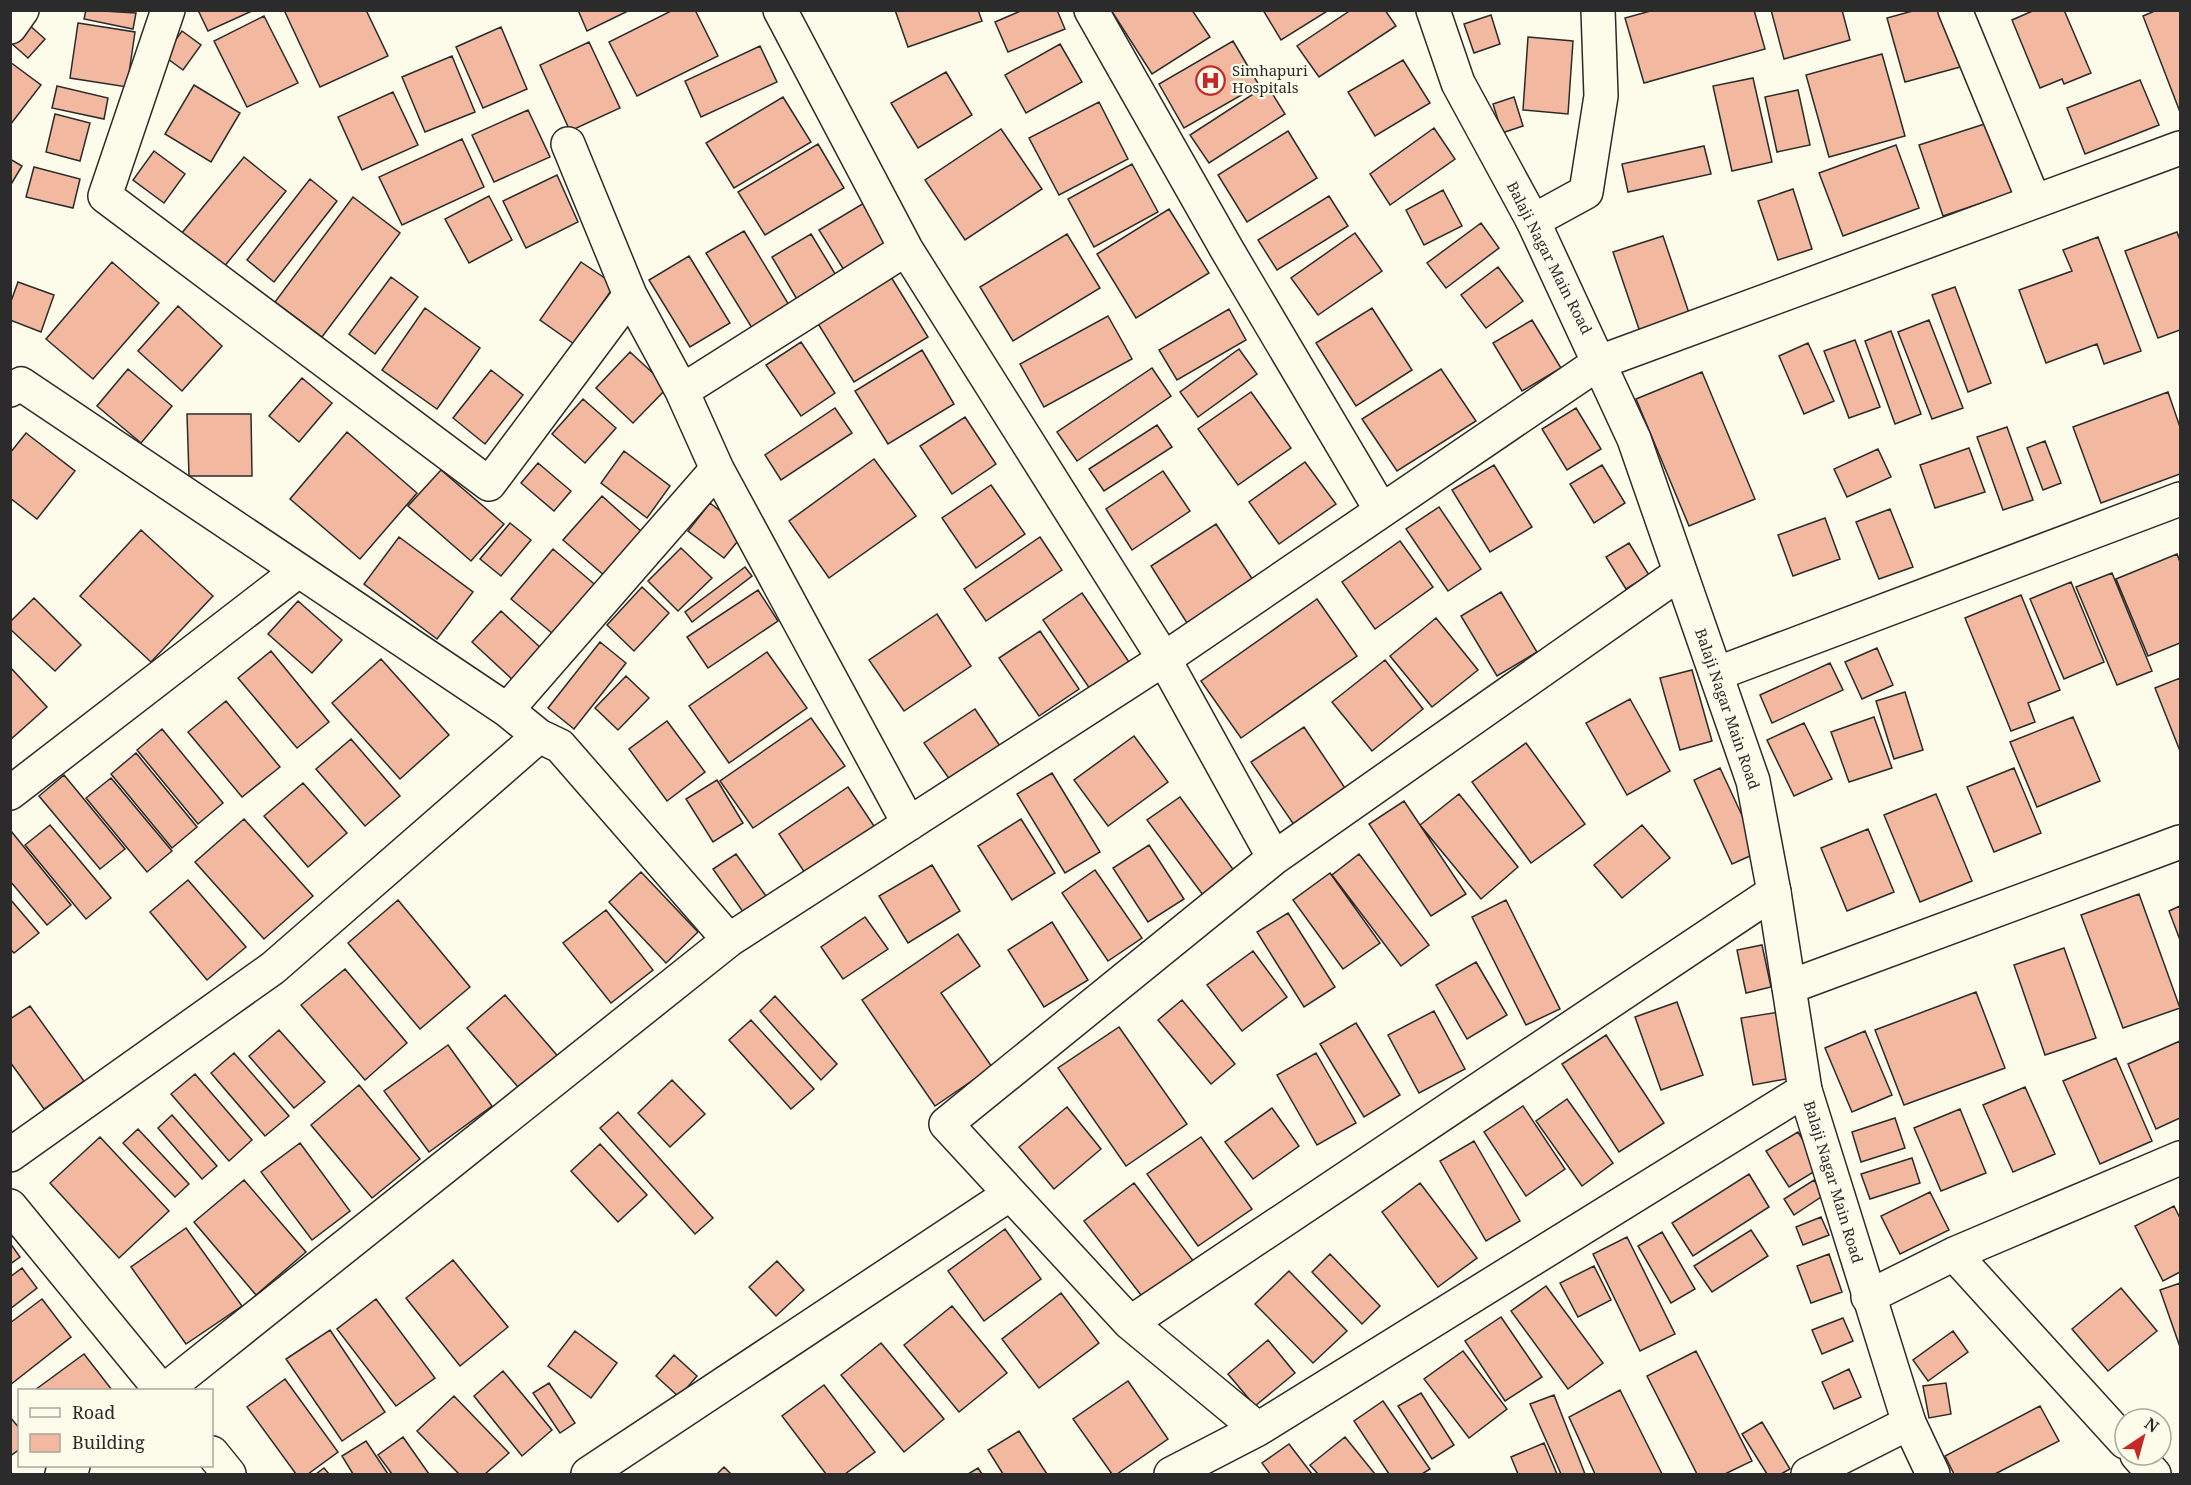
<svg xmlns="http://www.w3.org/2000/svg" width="2191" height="1485" viewBox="0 0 2191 1485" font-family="'Noto Serif',serif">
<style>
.building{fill:#f2b8a0;stroke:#2b2b2b;stroke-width:1.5}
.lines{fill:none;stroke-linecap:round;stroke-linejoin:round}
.minor-casing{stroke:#2b2b2b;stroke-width:36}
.tertiary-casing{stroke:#2b2b2b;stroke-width:36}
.minor{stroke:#fdfbea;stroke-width:33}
.tertiary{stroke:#fdfbea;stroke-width:33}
.labels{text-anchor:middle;stroke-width:4.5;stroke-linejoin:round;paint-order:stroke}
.poi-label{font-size:15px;fill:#2b2b2b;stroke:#fdfbea;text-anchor:start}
.street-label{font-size:15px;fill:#2b2b2b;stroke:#fdfbea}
</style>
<rect width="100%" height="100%" fill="#fdfbea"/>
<path class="building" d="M86 10 136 13 133 29 84 19Z
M198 10H252V11L208 31Z
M284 10H366L388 56 320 87Z
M578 10H630L587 31Z
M673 10H695L718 56 637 96 609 42Z
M895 10H978L982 21 908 47Z
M1023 10H1057L1065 29 1008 52 995 22Z
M1111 10H1192L1210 37 1152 74Z
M1263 10H1329L1281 40Z
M1351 10H1385L1396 26 1319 77 1297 46Z
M1654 10H1754L1765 49 1644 83 1625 18Z
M1771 10H1842L1850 40 1784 59Z
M1916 10H1948L1964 66 1905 82 1887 18Z
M2035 10H2064L2091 73 2064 84 2062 79 2040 88 2012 20Z
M2157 10H2180V112L2143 16Z
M1491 15 1500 44 1474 53 1464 24Z
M264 16 298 83 247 107 214 41Z
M78 23 135 32 127 87 70 78Z
M28 24 45 39 28 58 11 43Z
M501 27 527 89 483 108 456 47Z
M182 31 201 45 183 70 164 56Z
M1528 37 1573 41 1568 114 1523 110Z
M1233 41 1259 85 1184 128 1159 84Z
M589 42 620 108 570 131 540 65Z
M1060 44 1082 82 1026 113 1005 75Z
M760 46 777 82 701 117 685 81Z
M1882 54 1905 136 1829 157 1806 75Z
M452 56 475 112 425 132 402 77Z
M1403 60 1430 103 1375 136 1348 92Z
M10 62 41 85 10 125Z
M946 72 972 115 918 148 891 103Z
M1753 78 1772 162 1732 171 1713 86Z
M2140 80 2159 125 2085 154 2067 108Z
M194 85 240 113 211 162 165 134Z
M1267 85 1285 114 1209 163 1190 135Z
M57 86 108 98 104 119 52 108Z
M1798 90 1810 145 1777 152 1765 97Z
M393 92 418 145 362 170 338 117Z
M783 97 811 142 734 188 706 143Z
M1514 97 1523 126 1502 133 1493 104Z
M1099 102 1128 159 1059 195 1029 138Z
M528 110 550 157 494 182 472 135Z
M55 114 90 123 80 161 46 152Z
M1994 121 2017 191 1943 216 1919 145Z
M1434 128 1455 159 1390 205 1370 174Z
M1001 129 1042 189 965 240 925 180Z
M1288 131 1317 178 1247 222 1218 175Z
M462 139 484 187 402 225 379 177Z
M818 144 844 188 765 235 738 192Z
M1896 145 1919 208 1843 236 1819 173Z
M1704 146 1711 174 1628 192 1622 164Z
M154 151 185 174 164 203 133 180Z
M244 157 286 191 223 268 181 234Z
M10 159 22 166 10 186Z
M1132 164 1158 212 1094 247 1068 199Z
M34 167 80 179 73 208 26 197Z
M557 175 578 222 526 248 503 201Z
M310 179 337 201 274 282 247 260Z
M1793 189 1812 249 1778 260 1758 201Z
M1443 190 1462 226 1424 245 1406 210Z
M489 196 512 240 469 263 445 219Z
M1329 196 1348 226 1277 270 1258 240Z
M353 197 400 233 322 337 275 302Z
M864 203 889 243 844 270 819 230Z
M1169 209 1209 273 1136 318 1097 254Z
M1481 223 1499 248 1446 288 1427 263Z
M744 231 789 305 752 328 706 253Z
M2177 232 2180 240V330L2158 338 2125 251Z
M1355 233 1382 271 1318 315 1291 278Z
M811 234 837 277 798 301 772 257Z
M1067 234 1100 288 1013 341 980 287Z
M1663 236 1690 316 1640 332 1613 252Z
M2098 237 2141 351 2104 364 2097 344 2046 363 2019 290 2072 271 2063 250Z
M689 256 730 323 690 347 649 280Z
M112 262 159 303 93 379 46 339Z
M581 262 615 285 574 344 540 320Z
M1498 267 1523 301 1486 328 1461 295Z
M391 277 418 297 375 354 349 334Z
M891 277 928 337 854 382 817 322Z
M18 282 54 295 41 332 10 320V304Z
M1955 287 1991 383 1968 392 1932 295Z
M178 306 222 346 182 391 138 351Z
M425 308 480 348 437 409 382 370Z
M1372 308 1412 370 1356 406 1316 343Z
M1229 309 1246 340 1177 380 1159 350Z
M1108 316 1132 359 1044 407 1020 364Z
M1532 320 1561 368 1522 391 1493 343Z
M1929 320 1963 408 1932 419 1898 332Z
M1891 331 1921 414 1895 424 1865 341Z
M1855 340 1880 407 1849 418 1824 351Z
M801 342 835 393 801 416 766 365Z
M1808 343 1834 401 1804 414 1779 356Z
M1239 349 1257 374 1198 417 1180 392Z
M922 350 954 404 888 444 855 391Z
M630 352 668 387 633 423 596 388Z
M1152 368 1171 396 1077 461 1057 432Z
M128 369 172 406 141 443 97 406Z
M1441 369 1476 421 1397 471 1362 419Z
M491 370 523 395 485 444 453 418Z
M1702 372 1755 499 1689 526 1636 399Z
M302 378 332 403 299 442 269 416Z
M1251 392 1291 448 1238 485 1198 429Z
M2168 392 2180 427V474L2101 503 2073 427Z
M583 399 616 428 585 463 552 434Z
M835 408 852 433 781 480 765 455Z
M1576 408 1601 449 1567 470 1542 429Z
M187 414H251L252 476H189Z
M965 417 996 464 952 494 920 446Z
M1157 425 1172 447 1104 491 1089 469Z
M2007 427 2033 500 2003 510 1977 437Z
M347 432 417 493 360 559 290 499Z
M26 433 75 471 37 519 10 498V453Z
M2045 441 2061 483 2043 490 2027 448Z
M1969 448 1985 492 1935 508 1920 465Z
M1878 449 1891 477 1847 497 1834 469Z
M624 451 670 486 647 518 601 483Z
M874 459 916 516 829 578 789 521Z
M1305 462 1336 504 1279 544 1249 502Z
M538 463 571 491 554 511 521 483Z
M1494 465 1532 527 1490 552 1452 490Z
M1602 465 1625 503 1594 523 1570 484Z
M441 470 504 524 471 561 408 506Z
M1163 471 1190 511 1132 550 1106 509Z
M991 485 1025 534 976 568 942 518Z
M602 496 643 533 605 576 563 540Z
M710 503 746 531 724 558 688 531Z
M1439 507 1481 569 1448 591 1406 529Z
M1890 509 1913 567 1879 579 1856 522Z
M1825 518 1840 559 1793 576 1778 535Z
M510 523 531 540 501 576 480 559Z
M1216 524 1253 580 1187 623 1151 566Z
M141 530 213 596 151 662 80 596Z
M399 537 473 592 437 639 364 584Z
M1040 537 1062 570 986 621 964 589Z
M1400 541 1433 587 1375 629 1342 582Z
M1629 543 1649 575 1626 589 1606 557Z
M681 548 712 578 678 611 648 581Z
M553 549 599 588 558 638 511 599Z
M2177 554 2180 562V643L2148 656 2116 579Z
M745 567 752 576 692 622 685 612Z
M2112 573 2152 671 2117 685 2076 587Z
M2071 582 2104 662 2064 679 2030 599Z
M642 587 669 613 634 651 607 625Z
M758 590 778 621 708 668 687 637Z
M1501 592 1537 652 1497 676 1461 616Z
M1082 593 1129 662 1090 689 1043 620Z
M2021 595 2060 690 2028 703 2035 722 2011 731 1965 618Z
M34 598 81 645 55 671 10 629V622Z
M1317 599 1357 656 1241 738 1201 681Z
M298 601 342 640 312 673 268 634Z
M501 611 543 650 514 681 472 642Z
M937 614 971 666 904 711 869 660Z
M1436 618 1478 670 1432 707 1390 656Z
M1040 631 1079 689 1039 716 999 658Z
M600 642 626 663 574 729 548 708Z
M1877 648 1893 685 1862 699 1845 662Z
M271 651 329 722 297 748 238 678Z
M767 652 807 708 729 763 689 706Z
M381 659 449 735 400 779 332 703Z
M1385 660 1423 709 1372 751 1332 702Z
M1830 663 1843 690 1772 723 1760 695Z
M10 667 47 707 10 740Z
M1692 670 1712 741 1680 750 1660 678Z
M626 676 649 698 618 730 595 708Z
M2180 678V751L2155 688Z
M1905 692 1923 750 1894 759 1876 701Z
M1630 699 1670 771 1627 795 1586 723Z
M226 701 280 767 242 797 188 732Z
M975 709 1000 746 950 780 924 743Z
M1874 717 1892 768 1849 782 1831 732Z
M2073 717 2100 781 2037 807 2010 742Z
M811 718 845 766 753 828 720 781Z
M667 721 705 772 667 801 629 749Z
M1804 723 1832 779 1794 796 1767 740Z
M1304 727 1353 800 1301 835 1251 762Z
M162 729 223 803 198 824 137 750Z
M1134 736 1168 782 1108 826 1074 780Z
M351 739 400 796 365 826 316 769Z
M1526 743 1585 824 1531 863 1472 782Z
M136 753 197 827 172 848 111 774Z
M1720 768 1759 852 1732 864 1694 780Z
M2014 768 2041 833 1994 852 1967 787Z
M1052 773 1100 852 1065 873 1017 794Z
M64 775 125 849 100 869 39 796Z
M111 778 172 851 147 872 86 798Z
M717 780 743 823 713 842 686 799Z
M303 783 347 833 308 867 264 816Z
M848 787 878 832 809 879 779 834Z
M1459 794 1518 867 1481 899 1420 825Z
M1936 794 1972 881 1920 902 1884 815Z
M1180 797 1238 876 1206 899 1147 820Z
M1404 801 1466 894 1431 916 1369 824Z
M244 819 313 896 264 939 195 862Z
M1021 819 1055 873 1012 900 978 846Z
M50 825 111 898 86 919 25 845Z
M1642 825 1670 858 1622 898 1594 865Z
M1868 829 1894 892 1847 911 1821 848Z
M11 831 71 905 47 925 10 881Z
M1149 845 1184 899 1148 922 1113 868Z
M736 854 771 903 748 919 713 869Z
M1359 854 1429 945 1401 966 1332 875Z
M932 865 960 911 908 943 879 896Z
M1095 870 1142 938 1108 961 1062 893Z
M641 872 698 932 666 963 609 902Z
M1330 873 1380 943 1343 969 1293 900Z
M188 880 246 947 207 980 150 912Z
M2139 894 2180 1008 2123 1028 2081 915Z
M10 899 39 933 14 953 10 949Z
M398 900 470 987 420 1029 348 943Z
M1506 900 1560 1009 1526 1025 1472 917Z
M2180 906V940L2169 911Z
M606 910 653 970 611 1003 563 943Z
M1288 913 1335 987 1304 1007 1257 932Z
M865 917 888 949 843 979 821 947Z
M1052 922 1088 980 1044 1007 1008 950Z
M958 934 980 966 941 993 992 1067 935 1106 862 1000Z
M1762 945 1771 987 1746 993 1737 950Z
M2064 948 2096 1038 2045 1055 2014 965Z
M1253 951 1287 997 1242 1031 1207 985Z
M1476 962 1507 1015 1467 1039 1436 985Z
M345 969 407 1043 365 1080 301 1005Z
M1976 992 2005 1068 1904 1105 1875 1030Z
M505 995 562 1061 524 1094 467 1028Z
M775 996 837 1064 821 1080 760 1011Z
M1182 1000 1235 1064 1211 1084 1158 1020Z
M1677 1002 1703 1075 1661 1090 1635 1017Z
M30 1006 84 1081 44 1109 10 1062V1019Z
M1434 1011 1465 1069 1419 1093 1388 1035Z
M1779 1012 1791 1078 1753 1085 1741 1018Z
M751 1020 814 1089 791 1109 729 1040Z
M1356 1023 1400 1095 1364 1117 1320 1044Z
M1119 1027 1187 1124 1126 1166 1058 1068Z
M279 1030 325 1082 294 1108 249 1056Z
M1865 1031 1892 1095 1852 1112 1825 1048Z
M1606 1035 1664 1123 1619 1152 1562 1064Z
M2180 1041V1118L2156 1129 2128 1064Z
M448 1045 492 1106 429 1152 384 1091Z
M234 1053 289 1116 265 1136 211 1073Z
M1316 1053 1356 1123 1317 1145 1277 1075Z
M2116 1058 2152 1141 2100 1164 2063 1081Z
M195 1074 252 1140 229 1161 171 1094Z
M672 1080 705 1114 670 1147 638 1113Z
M359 1085 420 1159 372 1198 311 1125Z
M2025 1087 2055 1154 2013 1172 1983 1105Z
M1567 1099 1613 1163 1582 1186 1536 1121Z
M1523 1106 1565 1169 1526 1196 1484 1132Z
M1067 1107 1101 1149 1054 1189 1019 1147Z
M1272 1108 1299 1146 1253 1179 1225 1142Z
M1960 1109 1986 1173 1941 1191 1914 1128Z
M618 1112 713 1218 695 1234 600 1128Z
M172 1115 217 1166 202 1179 158 1128Z
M1895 1118 1905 1148 1861 1162 1852 1132Z
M138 1129 189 1184 175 1197 123 1143Z
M1798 1132 1820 1168 1789 1187 1766 1151Z
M100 1137 169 1211 119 1258 50 1183Z
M1201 1137 1252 1209 1198 1246 1147 1174Z
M1474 1141 1520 1221 1486 1241 1440 1161Z
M300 1143 350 1211 312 1240 261 1172Z
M600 1144 647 1195 618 1222 571 1171Z
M1912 1158 1920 1183 1870 1199 1861 1174Z
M1749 1174 1769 1207 1693 1256 1672 1223Z
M244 1180 306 1252 256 1295 194 1222Z
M1814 1180 1824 1195 1794 1215 1784 1199Z
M1134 1183 1194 1262 1144 1299 1084 1221Z
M1420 1183 1477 1258 1438 1287 1382 1212Z
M1930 1192 1949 1230 1900 1254 1881 1216Z
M2174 1206 2180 1218V1272L2163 1281 2135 1226Z
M1821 1217 1829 1235 1803 1245 1796 1227Z
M186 1228 242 1306 186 1344 131 1267Z
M1005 1229 1041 1279 984 1321 948 1271Z
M1751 1230 1768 1256 1712 1292 1694 1266Z
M1662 1232 1695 1289 1671 1303 1638 1246Z
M1627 1237 1675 1334 1640 1351 1593 1254Z
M10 1243 20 1257 10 1264Z
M1330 1254 1380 1306 1362 1324 1312 1272Z
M1829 1254 1842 1292 1811 1303 1797 1266Z
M453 1260 508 1327 460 1366 406 1298Z
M777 1261 804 1290 776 1316 749 1287Z
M1594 1266 1611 1300 1578 1317 1560 1283Z
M22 1268 37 1288 10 1309V1277Z
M1289 1271 1347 1331 1313 1363 1255 1304Z
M2180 1283V1347L2160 1290Z
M1546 1286 1603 1363 1568 1389 1511 1311Z
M2121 1288 2157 1331 2108 1371 2072 1329Z
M1061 1293 1099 1343 1039 1388 1002 1339Z
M42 1299 71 1337 10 1385V1323Z
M376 1299 435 1378 396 1406 337 1329Z
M952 1306 1007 1373 959 1412 904 1345Z
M1501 1317 1542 1377 1505 1401 1465 1341Z
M1843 1318 1853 1341 1822 1354 1812 1330Z
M330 1330 385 1412 342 1441 286 1359Z
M575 1331 617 1363 591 1398 548 1366Z
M1953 1331 1968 1352 1928 1381 1913 1360Z
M1268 1340 1295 1373 1255 1406 1228 1374Z
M881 1343 944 1419 904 1452 841 1375Z
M1463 1351 1507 1409 1469 1438 1424 1379Z
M1696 1351 1752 1461 1725 1474H1697L1647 1376Z
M84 1354 112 1390H35Z
M674 1355 697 1376 679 1397 656 1376Z
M1849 1369 1861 1397 1834 1409 1822 1382Z
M503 1371 552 1430 522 1456 474 1396Z
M285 1379 338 1452 308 1474H296L247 1407Z
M1128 1381 1168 1439 1117 1474H1112L1073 1419Z
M549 1383 575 1423 560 1433 533 1393Z
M1946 1383 1951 1414 1929 1418 1923 1386Z
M824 1385 875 1452 845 1474H826L782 1416Z
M1620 1390 1662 1474H1595L1569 1417Z
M1421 1393 1454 1445 1432 1459 1398 1406Z
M1554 1395 1585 1474H1561L1530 1404Z
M454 1396 509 1453 485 1474H459L417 1431Z
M1383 1401 1430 1469 1422 1474H1389L1354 1421Z
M2040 1406 2059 1441 1995 1474H1954L1945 1456Z
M10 1417 20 1429V1449L10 1456Z
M1762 1422 1790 1469 1781 1474H1767L1742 1434Z
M1019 1431 1047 1474H1003L988 1450Z
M403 1437 429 1474H392L378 1455Z
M1345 1437 1375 1474H1318L1310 1465Z
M366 1441 388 1474H353L342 1456Z
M1544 1443 1557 1474H1518L1511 1457Z
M1289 1444 1312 1474H1270L1262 1463Z
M724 1467 731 1474H717Z
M324 1468 329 1474H316Z
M978 1468 982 1474H968Z"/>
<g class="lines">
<defs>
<path id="minor" d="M168 10 105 196 489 484 630 295
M780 10 906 249 1164 659 1274 858
M1091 10 1226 248 1381 510
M1955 10 2034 201
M10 27 22 10
M568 144 630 295 682 391 717 469 909 824
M1533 221 1586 192 1601 96 1598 10
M10 390 21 384 507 710 539 736 560 746 729 940
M682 391 906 249
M1716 674 2180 499
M507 710 717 469
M10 793 298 571
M1789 987 2180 842
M10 1155 273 968 539 736
M10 1206 161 1390
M1954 1254 2125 1442
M1868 1297 1954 1254 2180 1158
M1130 1323 1774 892
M165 1390 729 940 1164 659 1600 362 2180 148
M1258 1429 1130 1323 946 1124 1274 858 1680 573
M212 1453 229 1474
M2137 1455 2154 1474
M62 1474 73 1466
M588 1474 1010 1194
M1171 1474 1258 1429 1805 1090
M1808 1474 1909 1423"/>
<path id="tertiary" d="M1433 10 1458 83 1533 221 1634 439 1753 781 1774 892 1805 1090 1909 1423 1933 1474"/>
</defs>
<use href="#minor" class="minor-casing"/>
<use href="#tertiary" class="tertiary-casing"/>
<use href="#minor" class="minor"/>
<use href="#tertiary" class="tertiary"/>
</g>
<defs>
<symbol id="hospital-ring" viewBox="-11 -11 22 22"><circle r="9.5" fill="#fdfbea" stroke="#c62828" stroke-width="1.5"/><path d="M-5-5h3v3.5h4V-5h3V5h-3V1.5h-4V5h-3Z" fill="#c62828"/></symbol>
</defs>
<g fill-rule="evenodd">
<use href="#hospital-ring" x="1194" y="64" width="33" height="33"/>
</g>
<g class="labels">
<g class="poi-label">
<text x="1232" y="76">Simhapuri<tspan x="1232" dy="17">Hospitals</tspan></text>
</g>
<g class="street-label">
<text transform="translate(1549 258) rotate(63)" y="5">Balaji Nagar Main Road</text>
<text transform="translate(1727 709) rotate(71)" y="5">Balaji Nagar Main Road</text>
<text transform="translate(1833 1182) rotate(73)" y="5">Balaji Nagar Main Road</text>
</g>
</g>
<rect width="2191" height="1485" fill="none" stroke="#2b2b2b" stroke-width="24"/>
<rect x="18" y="1389" width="195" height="78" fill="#fdfbea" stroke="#a9a89e" stroke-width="1.5"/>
<rect x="30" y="1408" width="30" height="9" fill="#fdfbea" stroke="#a9a89e" stroke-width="1.5"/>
<text x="72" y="1419" font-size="18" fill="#2b2b2b">Road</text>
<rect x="30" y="1434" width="30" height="18" fill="#f2b8a0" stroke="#a9a89e" stroke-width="1.5"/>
<text x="72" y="1449" font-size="18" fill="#2b2b2b">Building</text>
<g transform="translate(2143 1437) rotate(36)"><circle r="28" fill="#fdfbea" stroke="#a9a89e" stroke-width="1.5"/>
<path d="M0-4.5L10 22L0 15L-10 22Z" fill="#c62828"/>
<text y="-9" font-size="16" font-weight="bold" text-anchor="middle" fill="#2b2b2b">N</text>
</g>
</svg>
